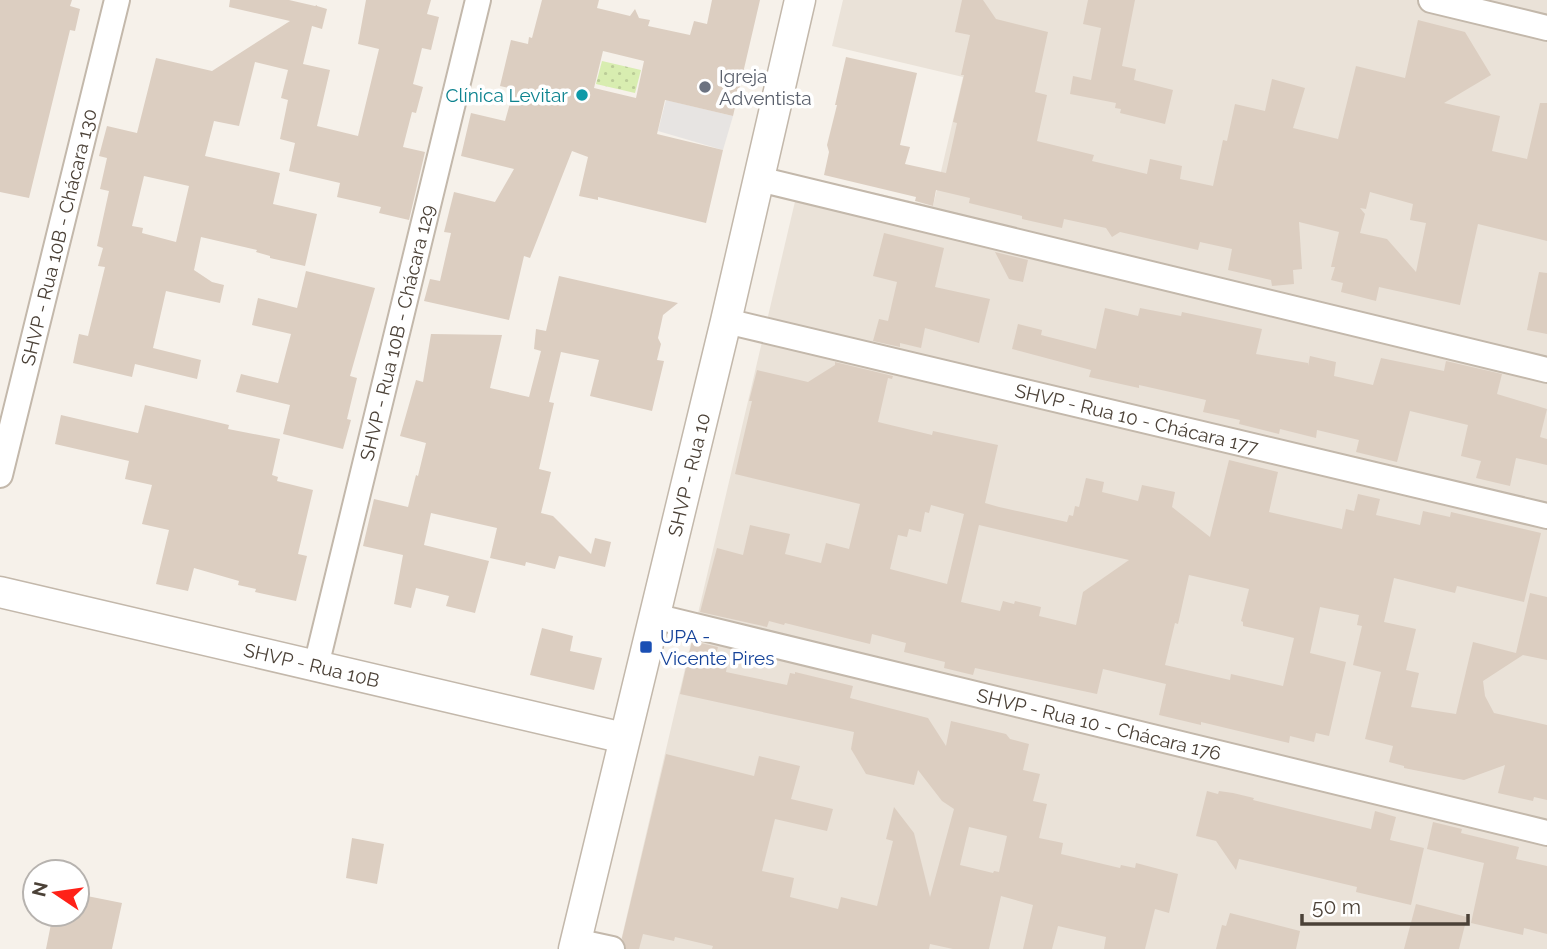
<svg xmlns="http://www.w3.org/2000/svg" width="1547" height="949" viewBox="0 0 1547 949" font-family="Raleway,sans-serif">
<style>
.residential{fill:#eae2d8}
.garden{fill:url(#garden-dots)}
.parking{fill:#e7e4e2}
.building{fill:#dccec1;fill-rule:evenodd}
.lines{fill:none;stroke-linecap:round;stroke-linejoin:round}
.minor-casing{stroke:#c3b8ab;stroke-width:28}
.tertiary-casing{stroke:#c3b8ab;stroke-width:33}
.minor{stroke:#fff;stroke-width:24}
.tertiary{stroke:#fff;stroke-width:30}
.worship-dot{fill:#6b7280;stroke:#fff;stroke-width:2.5}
.culture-dot{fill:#0f9aa8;stroke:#fff;stroke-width:2.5}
.transit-dot{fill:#1a4fb4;stroke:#fff;stroke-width:2.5}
.labels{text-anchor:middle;stroke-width:7;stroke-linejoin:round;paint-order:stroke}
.worship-label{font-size:19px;fill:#5b616d;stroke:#fff;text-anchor:start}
.culture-label{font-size:19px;fill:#0d838f;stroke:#fff;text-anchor:end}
.street-label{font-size:19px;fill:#4b4137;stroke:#fff}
.transit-label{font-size:19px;fill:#164399;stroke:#fff;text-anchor:start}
</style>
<defs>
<pattern id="garden-dots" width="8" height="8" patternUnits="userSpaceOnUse" patternTransform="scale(1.75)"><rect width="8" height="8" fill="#d8edb0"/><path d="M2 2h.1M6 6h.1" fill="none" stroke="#bbcc98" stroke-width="1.8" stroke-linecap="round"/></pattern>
</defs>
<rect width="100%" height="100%" fill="#f6f1ea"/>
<path class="residential" d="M843 0H1547V949H619L801 176 933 206 963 77 832 46Z"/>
<path class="garden" d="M602 61 641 70 635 93 596 84Z"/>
<path class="parking" d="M666 100 733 116 723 150 658 131Z"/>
<path class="building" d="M0 0H72L70 6 80 9 75 31 70 30 29 198 0 192Z
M230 0H289L315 6 317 5V6L327 9 322 29 312 26 303 64 330 70 317 126 358 136 379 49 358 44 366 0H431L427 14 439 17 431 50 422 48 413 84 423 87 416 113 412 112 403 147 425 152 409 220 379 213 381 207 337 197 340 183 289 171 295 143 280 139 288 100 281 98 288 70 255 62 239 126 214 121 205 156 280 173 273 204 317 214 305 266 270 258V256L256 252 257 250 201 237 194 270 212 282 224 285 220 303 166 291 153 348 201 360 197 379 135 364 132 377 73 363 79 334 88 336 105 267 98 266 103 248 97 246 109 191 100 189 107 158 99 156 107 126 137 133 156 58 212 71 290 21 229 7ZM144 176 189 186 176 242 142 233 143 228 132 226Z
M542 0H599L597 8 630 16 635 9 639 18 650 20 648 26 690 35 694 21 707 24 712 0H760L733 116 665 100 657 134 723 150 706 223 598 197V200L579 196 588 157 572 151 530 258 524 256 509 320 424 301 430 279 440 281 451 233 444 232 454 192 495 202 514 169 461 156 471 113 505 121 514 89 500 86 511 40 528 44 529 37 532 38ZM603 51 644 61 636 98 594 88Z
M962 0H983L996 19 1048 32 1035 92 1047 95 1037 141 1094 155 1092 161 1147 174 1150 159 1182 166 1180 179 1213 186 1223 140 1227 141 1235 104 1265 111 1272 79 1305 88 1293 128 1338 139 1356 66 1405 78 1418 20 1465 32 1491 75 1444 103 1500 116 1492 151 1527 159 1540 103H1547V241L1478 224 1460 305 1379 287 1376 301 1341 292 1343 283 1331 280 1335 267H1331L1339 232 1299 222 1302 269 1293 270 1294 284 1272 286 1271 280 1228 270 1232 249 1200 242 1198 250 1120 232 1112 237 1106 228 1064 219 1062 228 1022 219V216L969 203 970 198 936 190 933 206 915 201 916 197 824 175 829 152 827 145 837 105H835L846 57 917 73 900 145 910 147 905 164 946 173 957 123 953 122 964 75H961L970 35 955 32ZM1370 192 1413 204 1410 220 1426 223 1416 272 1387 239 1360 233 1365 214 1360 208 1366 209Z
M1088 0H1135L1122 66 1136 69 1134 80 1173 90 1165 124 1120 113 1121 109 1115 108 1116 103 1070 94 1073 76 1091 80 1101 28 1083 24Z
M884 233 944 248 935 287 990 299 979 343 925 328 921 348 900 343V347L873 341 879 319 888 321 897 282 873 276Z
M995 252 1028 260 1023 282 1009 279Z
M306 271 375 288 350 376 357 378 347 419 351 420 343 449 283 434 290 405 236 392 241 374 278 383 291 334 252 325 258 298 297 308Z
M1539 272 1547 273V334L1527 330Z
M559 276 678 303 663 315 658 338 661 344 657 360 664 361 652 411 590 396 599 360 561 352 549 402 554 403 539 469 551 472 541 513 553 516 591 554 595 538 611 542 605 567 559 556 555 569 526 562 525 566 490 558 497 528 431 513 424 545 489 561 475 613 446 606 449 596 416 588 411 608 394 604 403 555 363 546 374 499 408 507 416 475 418 476 426 443 400 436 416 380 423 382 431 334 502 335 490 388 529 397 541 351 534 349 536 329 546 331Z
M1105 308 1138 316 1140 308 1181 316 1182 312 1262 329 1256 354 1308 363V366L1310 356 1336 362 1334 376 1373 385 1381 358 1444 371 1446 361 1502 374 1497 394 1547 409 1540 437 1547 439V465L1516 458 1510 486 1476 478 1481 461 1461 456 1468 425 1410 411 1397 462 1356 452 1359 440 1317 430 1316 438 1280 429 1279 434 1239 424 1240 420 1203 412 1206 400 1139 385V388L1089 377 1091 370 1012 349 1018 324 1042 330 1041 335 1096 349Z
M835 362 893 376 892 379 888 378 878 422 932 435 933 431 998 445 985 503 999 507 1067 522 1069 515 1073 516 1075 506 1079 507 1086 478 1104 482 1102 492 1138 501 1142 485 1175 492 1172 507 1210 537 1229 460 1278 472 1269 512 1342 529 1346 509 1354 511 1358 494 1380 499 1376 515 1420 525 1423 511 1450 517 1451 512 1541 533 1524 602 1457 586 1455 593 1394 578 1384 622 1416 629 1406 670 1419 673 1411 707 1456 714 1473 642 1516 653 1530 593 1547 597V660L1523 655 1483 681 1485 696 1494 713 1547 725V800L1534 797 1533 801 1498 793 1505 765 1464 780 1404 768V766L1389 762 1393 746 1365 739 1381 672 1353 665 1362 626 1357 625 1359 615 1320 607 1310 653 1346 662 1329 736 1316 733 1314 742 1290 736 1289 743 1201 722V725L1159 715 1166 684 1103 669 1097 694 975 668 973 675 944 668 945 662 904 652 906 643 872 634 870 644 785 623 784 625 769 621 767 627 700 612 717 548 743 555 750 525 790 534 785 554 821 563 826 543 849 549 860 504 735 474 752 401H749L757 370 808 382 835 365ZM931 505 964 514 947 584 890 569 898 535 907 537 909 529 921 532 925 512 929 513ZM979 525 1072 547 1129 560 1083 592 1076 625 1039 616 1041 607 1015 601 1014 604 1003 601 1000 611 961 602ZM1189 575 1249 589 1241 621 1243 622V626L1294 638 1283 686 1231 674 1230 680 1165 665 1175 623 1178 624Z
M145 405 229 425 228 429 280 439 272 475 278 477 277 481 313 490 298 554 307 556 296 601 255 592 256 589 238 585 239 581 194 568 188 591 156 584 169 530 142 524 152 485 125 479 129 461 55 444 61 415 138 433Z
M542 628 573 636 570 651 602 658 594 690 530 675Z
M692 641 718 647 714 663 727 666 726 672 787 685 790 673 795 674V672L853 686 850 698 928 718 946 746 951 721 1006 734 1010 739 1029 744 1023 770 1040 774 1033 801 1047 804 1039 838 1063 843 1061 854 1120 868 1121 865 1135 868 1136 863 1178 874 1169 913 1155 909 1145 949H1104L1106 937 1058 926 1052 949H1023L1033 905 1001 896 989 949H953L930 944 929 949H712L713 946 675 937 674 941 643 934 639 949H626L622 938 666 754 754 776 759 756 800 766 791 799 833 809 827 831 775 819 762 871 794 878 790 897 838 909 841 897 877 906 893 841 886 839 894 807 914 833 930 897 954 809 942 801 918 770 914 785 866 774 851 749 854 732 680 694ZM969 827 1007 836 999 872 994 871 993 873 960 865Z
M1207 791 1218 794 1219 791 1233 793 1254 798 1253 800 1371 829 1375 811 1396 817 1390 840 1424 848 1411 905 1356 892 1357 887 1239 859 1236 870 1216 841 1196 836Z
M1433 822 1462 829 1461 833 1519 847 1516 859 1547 866V934L1524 928 1523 935 1471 923 1484 863 1427 849Z
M352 838 384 844 377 884 346 878Z
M77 894 122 903 112 949H46L53 914H77Z
M1416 904 1467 917 1459 949H1404Z
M1230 913 1300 931 1296 949H1216L1222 925 1226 926Z"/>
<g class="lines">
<defs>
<g id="minor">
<path d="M1431 0 1547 28"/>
<path d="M759 179 1547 370"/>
<path id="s1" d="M726 321 1547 516"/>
<path id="s2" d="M0 475 117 0"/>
<path id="s3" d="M654 616 1547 833"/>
<path id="s4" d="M316 666 478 0"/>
<path d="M575 941 612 949"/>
</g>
<g id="tertiary">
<path id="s5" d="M0 592 624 738"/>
<path id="s6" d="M574 949 726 321 800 0"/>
</g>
</defs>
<use href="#minor" class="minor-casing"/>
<use href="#tertiary" class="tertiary-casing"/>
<use href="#minor" class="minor"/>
<use href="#tertiary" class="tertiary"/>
</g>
<circle class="worship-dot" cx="705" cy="87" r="7"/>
<circle class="culture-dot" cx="582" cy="95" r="7"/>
<rect class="transit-dot" x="639" y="640" width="14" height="14" rx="3.5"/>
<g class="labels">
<g class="worship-label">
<text x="719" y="83">Igreja<tspan x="719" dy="22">Adventista</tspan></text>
</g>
<g class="culture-label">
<text x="568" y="102">Clínica Levitar</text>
</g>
<g class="street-label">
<text dy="7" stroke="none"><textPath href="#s2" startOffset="245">SHVP - Rua 10B - Chácara 130</textPath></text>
<text dy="7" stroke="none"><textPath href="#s4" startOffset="343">SHVP - Rua 10B - Chácara 129</textPath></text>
<text dy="7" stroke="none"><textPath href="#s1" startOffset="422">SHVP - Rua 10 - Chácara 177</textPath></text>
<text dy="7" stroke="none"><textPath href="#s6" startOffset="488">SHVP - Rua 10</textPath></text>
<text dy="7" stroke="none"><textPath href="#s5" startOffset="320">SHVP - Rua 10B</textPath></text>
<text dy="7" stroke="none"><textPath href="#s3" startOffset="458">SHVP - Rua 10 - Chácara 176</textPath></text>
</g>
<g class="transit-label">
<text x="660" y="643">UPA -<tspan x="660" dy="22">Vicente Pires</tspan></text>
</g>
</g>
<g transform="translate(56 893) rotate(283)"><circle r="33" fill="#ffffff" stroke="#b7b3af" stroke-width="2"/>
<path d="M0-5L12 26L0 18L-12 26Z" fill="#ff2118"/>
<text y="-10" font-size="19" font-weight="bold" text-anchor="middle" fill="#4b4137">N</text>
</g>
<path d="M1302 914v10h166v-10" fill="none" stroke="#4b4137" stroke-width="3.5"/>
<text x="1312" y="914" font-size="21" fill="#4b4137" stroke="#ffffff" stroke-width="5" paint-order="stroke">50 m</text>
</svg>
